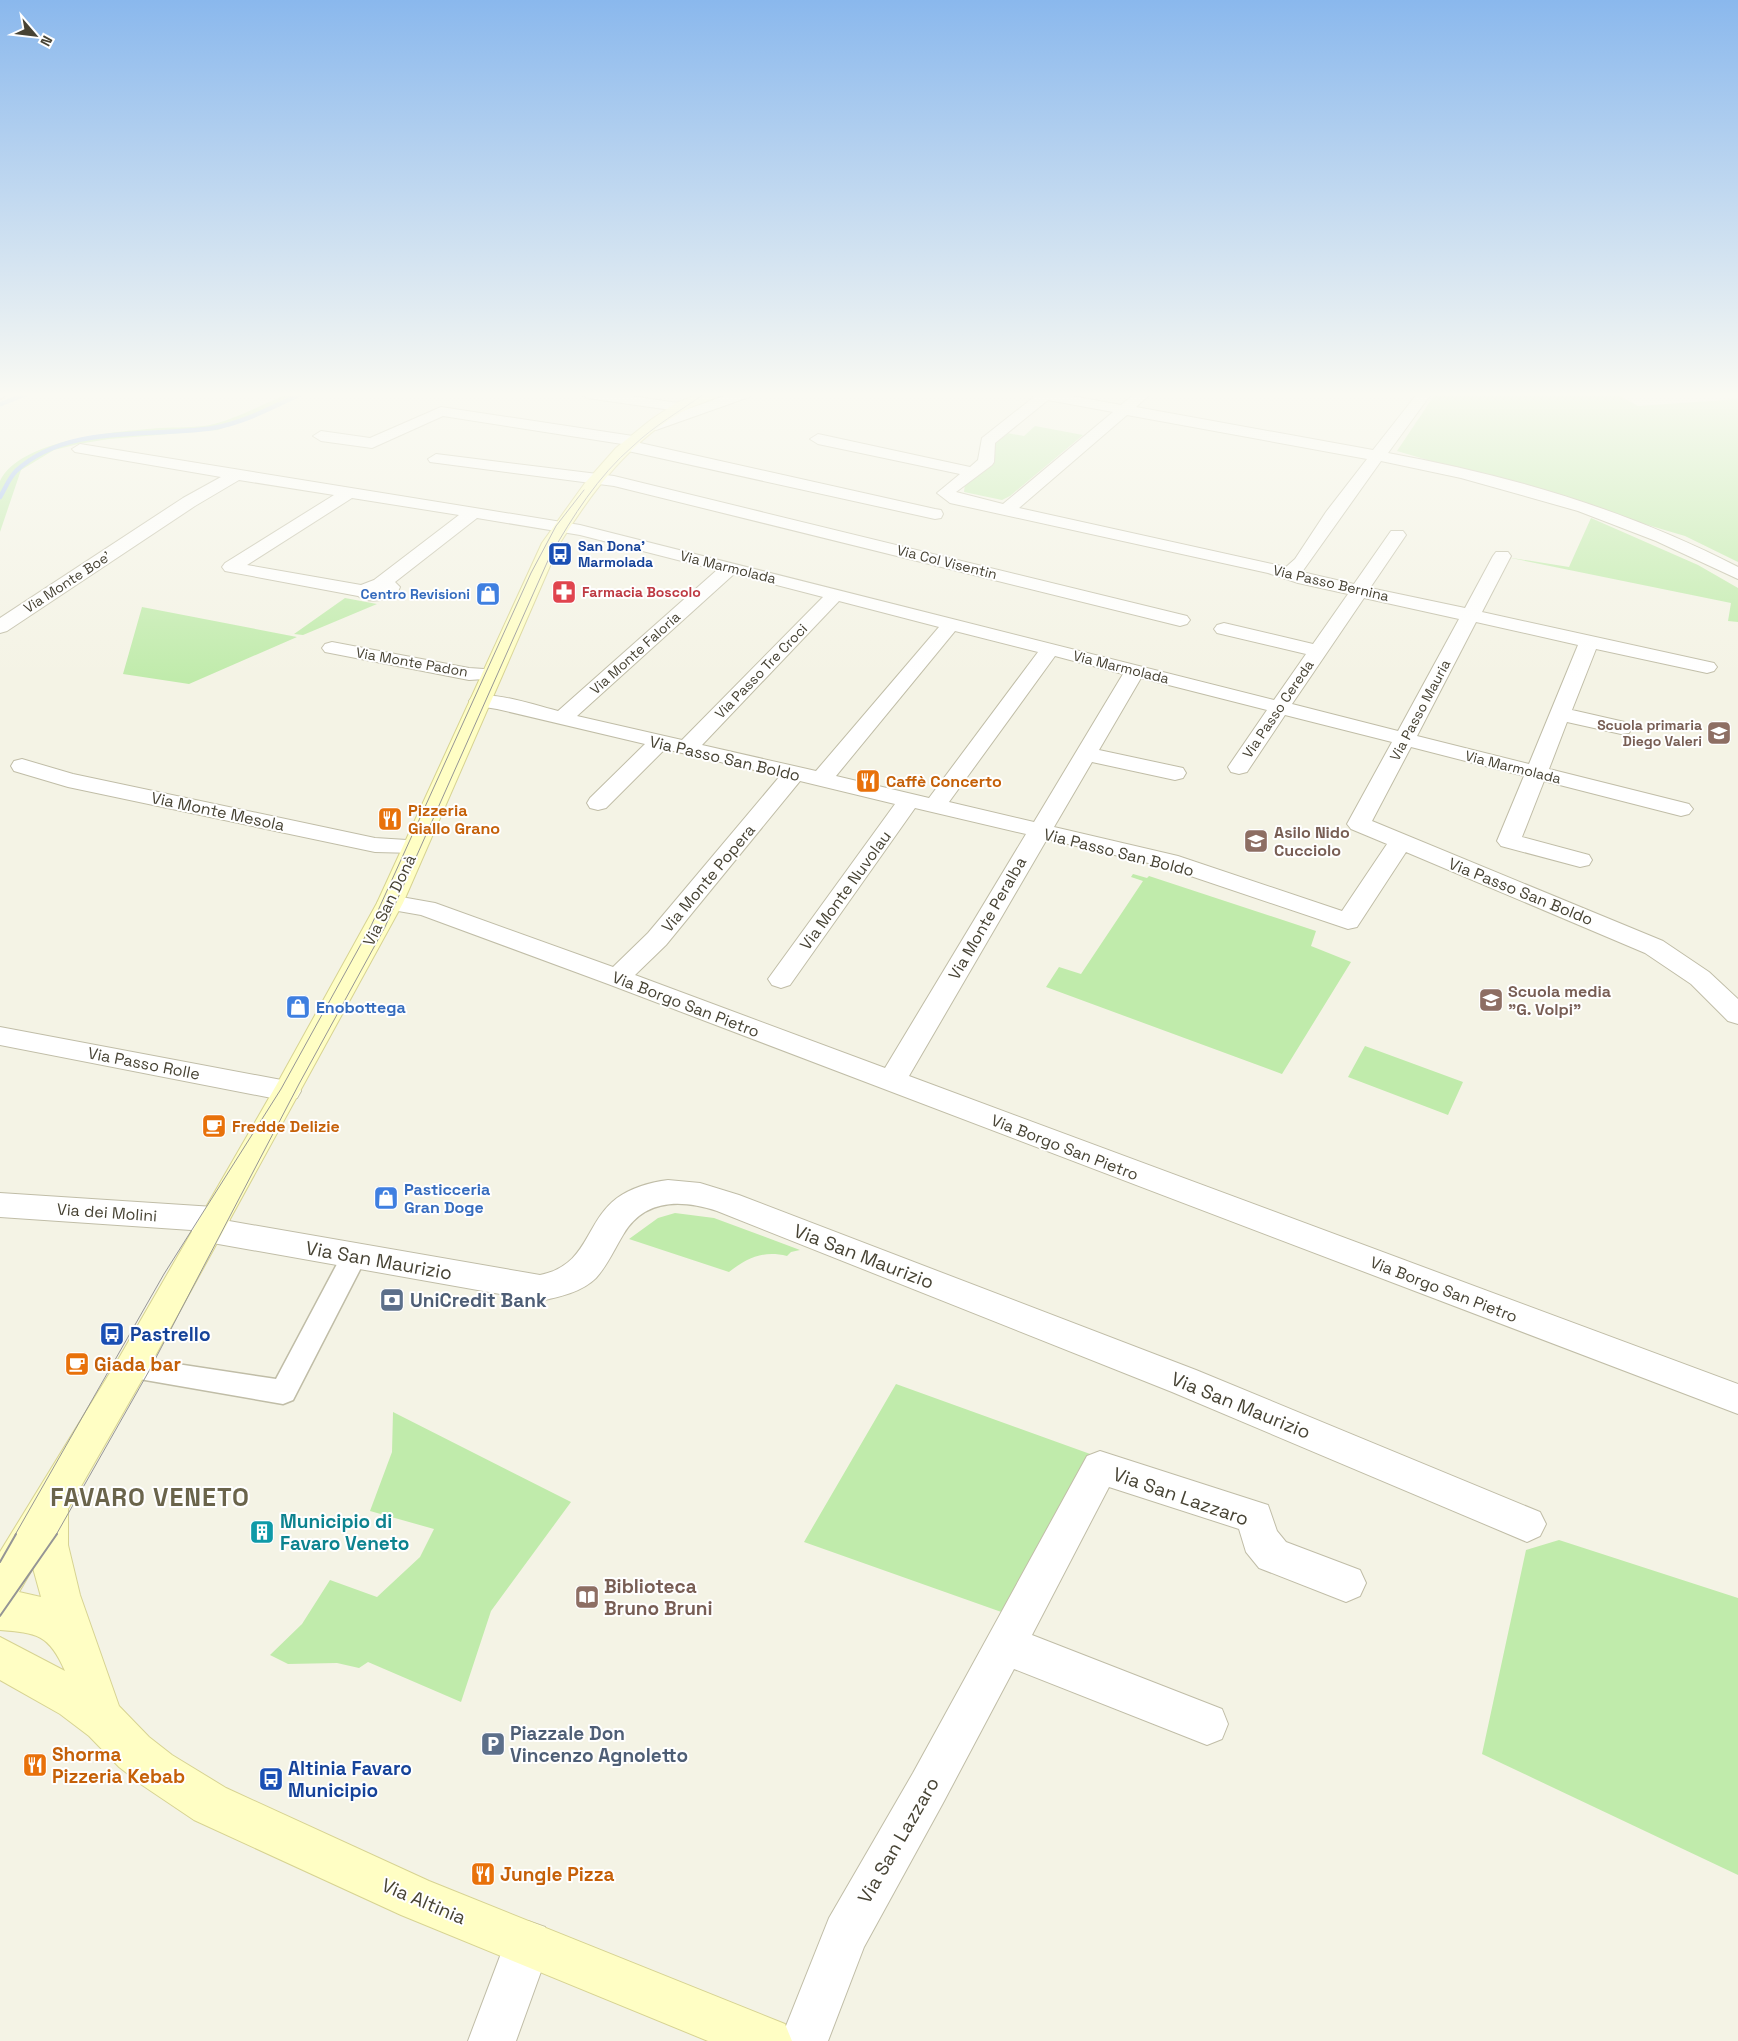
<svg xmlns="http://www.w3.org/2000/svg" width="1738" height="2041" viewBox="0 0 1738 2041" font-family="'Space Grotesk',sans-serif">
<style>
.green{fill:#c0ebab}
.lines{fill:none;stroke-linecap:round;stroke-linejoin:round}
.stream{stroke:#9ebef4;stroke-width:4.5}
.pedestrian-casing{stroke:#c0bda7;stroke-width:3}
.minor-casing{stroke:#c0bda7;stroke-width:2}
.tertiary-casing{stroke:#c0bda7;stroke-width:2}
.secondary-casing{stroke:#d7d392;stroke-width:2}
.pedestrian{fill:#fff;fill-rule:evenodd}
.minor{fill:#fff;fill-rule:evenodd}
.tertiary{fill:#fff;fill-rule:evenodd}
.secondary{fill:#fffec4;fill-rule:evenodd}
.tram-far1{stroke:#959595;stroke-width:1}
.tram{stroke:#959595;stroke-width:2}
.labels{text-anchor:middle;stroke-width:4;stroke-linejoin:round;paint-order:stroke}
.far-transit-label{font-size:14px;font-weight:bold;fill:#164399;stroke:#fff;text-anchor:start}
.far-street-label{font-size:14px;fill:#474334;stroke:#fff}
.far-health-label{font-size:14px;font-weight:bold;fill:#be3a42;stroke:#fff;text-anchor:start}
.far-shop-label{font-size:14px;font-weight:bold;fill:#366cbe;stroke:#fff;text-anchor:end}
.far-education-label{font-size:14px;font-weight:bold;fill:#785e54;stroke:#fff;text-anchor:end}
.street-label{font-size:16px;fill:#474334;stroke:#fff}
.food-label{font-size:16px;font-weight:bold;fill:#c56008;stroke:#fff;text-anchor:start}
.education-label{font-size:16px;font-weight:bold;fill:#785e54;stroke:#fff;text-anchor:start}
.shop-label{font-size:16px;font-weight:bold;fill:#366cbe;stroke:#fff;text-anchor:start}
.near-street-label{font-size:19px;fill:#474334;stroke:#fff}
.near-service-label{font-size:19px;font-weight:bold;fill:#4e5e75;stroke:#fff;text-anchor:start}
.near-transit-label{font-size:19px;font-weight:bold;fill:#164399;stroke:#fff;text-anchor:start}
.near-food-label{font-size:19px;font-weight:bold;fill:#c56008;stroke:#fff;text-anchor:start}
.near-culture-label{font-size:19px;font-weight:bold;fill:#0d838f;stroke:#fff;text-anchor:start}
.near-education-label{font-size:19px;font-weight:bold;fill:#785e54;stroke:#fff;text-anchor:start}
.near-district-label{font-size:25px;font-weight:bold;letter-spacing:1px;fill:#6a644b;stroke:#fff}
</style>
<rect width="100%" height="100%" fill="#f4f3e5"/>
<path class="green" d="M287 394H307L218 430 109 439 78 444 54 450 21 470 0 532V481C20 439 119 431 160 428 176 427 194 428 210 425 231 421 266 403 287 394Z
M1435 394H1617L1638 406 1738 399V562L1685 536 1397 451Z
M1035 426 1083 435 1010 496 1002 500 964 492 965 484 995 461 994 443 1007 433 1024 436Z
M1591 518 1698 565 1738 588V622L1728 621 1731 603 1506 557 1569 567Z
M345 598 377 604 303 635 294 634Z
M142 607 297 637 189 684 123 674Z
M1133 874 1147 878 1149 876 1316 931 1311 946 1351 962 1282 1074 1046 987 1059 967 1081 974 1143 881 1131 877Z
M1365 1046 1463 1082 1448 1115 1348 1077Z
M675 1213 714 1218 800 1250 791 1252 787 1256C763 1250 747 1258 729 1272L629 1239 658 1218Z
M896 1384 1093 1455 1007 1614 804 1542Z
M393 1412 571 1502 491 1611 461 1702 368 1662 359 1668 337 1663 288 1664 270 1655 302 1624 330 1580 377 1597 420 1557 434 1529 370 1511 392 1452Z
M1559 1540 1738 1598V1875L1482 1754 1526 1550Z"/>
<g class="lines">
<path class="stream" d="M1 404 26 394
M0 497C5 489 9 478 16 471 68 423 148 438 213 428 244 423 272 407 301 394"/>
<defs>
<path id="pedestrian" d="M354 1246 363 1249 367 1256 293 1400 283 1404 122 1376 118 1368 122 1360 131 1357 276 1379 345 1249Z"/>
<path id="minor" d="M580 394H617L678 403 685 407 678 411 587 398Z
M730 394H751L749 397 656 430H646L643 427 646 424Z
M1031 394H1061L1121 405 1134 394H1150L1136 407 1373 450 1417 394H1431L1388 453C1509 475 1628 510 1738 567V579L1656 541 1578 511 1461 478 1381 461 1302 572 1354 584 1391 531H1403L1406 535 1370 588 1465 608 1493 556 1496 552H1508L1511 556 1482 612 1714 663 1717 667 1714 671 1707 673 1596 649 1572 710 1629 723 1632 728 1629 733 1621 734 1567 722 1549 769 1689 804 1693 809 1689 814 1681 816 1544 781 1522 837 1589 855 1592 860 1589 865 1580 867 1501 846 1497 841 1524 776 1411 747 1372 821 1663 941 1709 972 1738 999V1024L1728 1021 1691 984 1645 953 1406 852 1357 927 1348 929 1161 866 1047 839 909 1076 1738 1384V1414L608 984 421 915 381 908 377 903 381 898 390 895 435 903 613 967 648 933 780 776 665 749 606 808 598 810 590 808 587 803 590 798 645 744 497 709 472 705 469 701 472 697C495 691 534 705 558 711L717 570 580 535 477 518 395 582 400 587 396 596C384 600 368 604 358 596L225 571 222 567 225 563 334 495 239 480 195 506 7 631 0 633V618L183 498 221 477 75 452 72 449 80 444 580 525 1274 700 1306 654 1217 633 1214 629 1217 625 1224 623 1313 644 1348 594 1298 583 1268 573 950 503 937 493 960 474 818 444 810 439 818 434 970 467 978 460 982 438 1034 397ZM1048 400 1113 412 1003 504 956 492 992 465 994 462 995 443ZM1127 415 1367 459 1326 512 1295 559 1286 567 1019 508ZM352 498 459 515 374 580 361 585 247 565ZM734 574 823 597 682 740 577 716ZM1364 598 1459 619 1398 731 1292 704ZM839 601 939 627 816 771 702 745ZM1476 622 1578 645 1529 764 1417 736ZM955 631 1038 652 929 798 836 776ZM1055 656 1123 674 1034 822 949 802ZM1141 678 1267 710 1228 767 1231 772 1239 774 1247 772 1285 715 1392 742 1347 824 1351 829 1387 844 1342 911 1178 856 1054 827 1092 762 1175 780 1183 778 1186 773 1183 768 1099 750ZM800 781 895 804 768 979 772 985 781 988 790 985 915 808 1026 834 885 1068 635 975 666 945Z
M441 407 633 436 638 438 640 443 935 509 941 510 943 514 941 518 935 519 628 451 623 449 620 446 622 444 443 416 372 448 321 441 313 436 321 431 370 438Z
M436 454 614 476 1187 616 1190 620 1187 624 1180 626 614 486 430 462 428 459Z
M332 642 469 668 499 670 502 674 499 678 469 680 325 652 322 648 325 644Z
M22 759 73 774 375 838 423 841 427 846 423 851 415 853 375 852 68 787 14 771 11 766 14 761Z
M0 1027 287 1081 297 1084 301 1091 297 1098 287 1101 0 1045Z
M668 1180 700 1183 739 1195 1196 1370 1540 1512 1546 1524 1540 1536 1527 1542 1172 1392 717 1211C680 1199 644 1199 623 1235 614 1250 607 1266 596 1278 582 1292 559 1297 540 1301L207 1242 196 1239 191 1230 0 1217V1193L214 1207 225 1210 230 1219 229 1221 540 1275C589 1265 584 1223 617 1198 631 1188 651 1182 668 1180Z
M1100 1451 1268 1505 1277 1531 1286 1542 1360 1570 1366 1583 1360 1596 1346 1602 1259 1568 1246 1552 1239 1529 1109 1487 1032 1635 1222 1709 1228 1724 1222 1739 1207 1745 1014 1669 943 1803 864 1947 828 2041H780L829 1918 913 1773 1087 1456Z
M528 1921 545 1927 551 1944 516 2041H468L511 1927Z"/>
<path id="tertiary" d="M0 394H8L0 399Z"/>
<path id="secondary" d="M699 394H719L717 397C708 401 698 404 689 408 633 437 592 491 560 543L403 903 143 1378 68 1509V1545L80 1595 119 1706 149 1737 172 1755 226 1788 429 1881 785 2024 792 2041H708L401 1915 194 1820 142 1785 119 1767 89 1736 60 1714 0 1680V1637L65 1671C49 1634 37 1633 0 1630V1552L119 1358 277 1084 377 903 542 543 585 483 616 448 652 419 676 403ZM33 1568 41 1597 19 1592Z"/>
</defs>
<use href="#pedestrian" class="pedestrian-casing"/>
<use href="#minor" class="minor-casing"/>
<use href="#tertiary" class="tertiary-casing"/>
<use href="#secondary" class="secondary-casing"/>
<use href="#pedestrian" class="pedestrian"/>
<use href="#minor" class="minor"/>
<use href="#tertiary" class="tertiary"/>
<use href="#secondary" class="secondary"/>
<path class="tram-far1" d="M15 1535 164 1274 281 1089 371 926 531 573 556 526 584 490
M56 1535 149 1371 299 1084 385 927 550 556C573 516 598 476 633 446 654 426 680 411 704 394"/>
<path class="tram" d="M0 1562 16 1534
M0 1616 57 1534"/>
</g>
<linearGradient id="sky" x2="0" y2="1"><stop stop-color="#8ab8ed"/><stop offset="0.58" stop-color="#fafaf3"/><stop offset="1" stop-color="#fafaf3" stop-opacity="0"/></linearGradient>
<rect width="1738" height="680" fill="url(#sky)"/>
<defs>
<symbol id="bus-square" viewBox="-11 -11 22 22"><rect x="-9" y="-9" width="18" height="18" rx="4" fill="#1a4fb4" stroke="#fff"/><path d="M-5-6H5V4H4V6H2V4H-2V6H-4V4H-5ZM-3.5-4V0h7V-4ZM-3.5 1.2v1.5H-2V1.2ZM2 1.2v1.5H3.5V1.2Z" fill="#fff"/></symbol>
<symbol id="pharmacy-square" viewBox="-11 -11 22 22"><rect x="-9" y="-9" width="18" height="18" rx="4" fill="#e0444e" stroke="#fff"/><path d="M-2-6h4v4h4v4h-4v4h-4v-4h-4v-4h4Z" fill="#fff"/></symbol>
<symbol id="shop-square" viewBox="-11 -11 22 22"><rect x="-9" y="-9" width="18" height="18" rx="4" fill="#3f7fe0" stroke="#fff"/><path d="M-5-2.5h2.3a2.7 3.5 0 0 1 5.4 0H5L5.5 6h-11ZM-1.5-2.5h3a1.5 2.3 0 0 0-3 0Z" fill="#fff"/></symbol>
<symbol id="school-square" viewBox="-11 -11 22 22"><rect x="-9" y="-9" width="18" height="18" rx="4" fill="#8d6e63" stroke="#fff"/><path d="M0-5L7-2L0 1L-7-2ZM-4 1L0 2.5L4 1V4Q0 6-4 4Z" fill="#fff"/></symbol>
<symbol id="restaurant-square" viewBox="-11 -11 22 22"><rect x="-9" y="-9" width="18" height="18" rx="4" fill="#e8710a" stroke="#fff"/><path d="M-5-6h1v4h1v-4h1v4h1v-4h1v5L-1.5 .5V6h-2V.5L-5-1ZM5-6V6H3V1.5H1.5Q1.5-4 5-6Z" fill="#fff"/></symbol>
<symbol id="cafe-square" viewBox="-11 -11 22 22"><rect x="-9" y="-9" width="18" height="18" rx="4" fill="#e8710a" stroke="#fff"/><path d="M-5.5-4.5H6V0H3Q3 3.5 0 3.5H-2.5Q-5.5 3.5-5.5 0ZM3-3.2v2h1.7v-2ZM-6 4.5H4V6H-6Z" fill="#fff"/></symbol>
<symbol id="bank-square" viewBox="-11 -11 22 22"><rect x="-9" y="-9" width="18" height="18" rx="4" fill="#5c6f8a" stroke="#fff"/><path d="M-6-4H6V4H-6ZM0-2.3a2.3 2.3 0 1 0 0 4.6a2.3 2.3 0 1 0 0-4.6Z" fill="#fff"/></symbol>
<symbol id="building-square" viewBox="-11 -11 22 22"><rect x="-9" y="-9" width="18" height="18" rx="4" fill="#0f9aa8" stroke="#fff"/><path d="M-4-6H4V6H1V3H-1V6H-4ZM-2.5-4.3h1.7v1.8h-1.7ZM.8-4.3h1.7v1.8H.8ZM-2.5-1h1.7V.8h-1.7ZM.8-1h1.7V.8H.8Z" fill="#fff"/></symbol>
<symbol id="library-square" viewBox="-11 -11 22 22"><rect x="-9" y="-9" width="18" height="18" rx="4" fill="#8d6e63" stroke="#fff"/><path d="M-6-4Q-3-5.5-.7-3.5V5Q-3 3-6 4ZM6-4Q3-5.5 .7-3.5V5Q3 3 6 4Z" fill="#fff"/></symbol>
<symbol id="parking-square" viewBox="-11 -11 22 22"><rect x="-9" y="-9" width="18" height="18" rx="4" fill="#5c6f8a" stroke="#fff"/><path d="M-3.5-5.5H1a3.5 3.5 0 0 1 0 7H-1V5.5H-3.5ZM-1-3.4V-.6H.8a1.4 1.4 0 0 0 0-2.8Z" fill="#fff"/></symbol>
</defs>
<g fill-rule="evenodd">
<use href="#bus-square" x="546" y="540" width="28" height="28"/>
<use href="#pharmacy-square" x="550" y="578" width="28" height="28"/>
<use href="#shop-square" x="474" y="580" width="28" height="28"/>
<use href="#school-square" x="1705" y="719" width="28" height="28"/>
<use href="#restaurant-square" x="854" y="767" width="28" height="28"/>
<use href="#restaurant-square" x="376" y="805" width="28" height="28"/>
<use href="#school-square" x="1242" y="827" width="28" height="28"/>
<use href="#school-square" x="1477" y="986" width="28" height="28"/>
<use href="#shop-square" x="284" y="993" width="28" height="28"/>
<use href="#cafe-square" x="200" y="1112" width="28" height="28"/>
<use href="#shop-square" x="372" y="1184" width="28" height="28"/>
<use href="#bank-square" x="378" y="1286" width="28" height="28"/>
<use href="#bus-square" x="98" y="1320" width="28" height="28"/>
<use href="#cafe-square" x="63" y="1350" width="28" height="28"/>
<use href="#building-square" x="248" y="1518" width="28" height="28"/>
<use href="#library-square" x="573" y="1583" width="28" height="28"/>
<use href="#parking-square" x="479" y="1730" width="28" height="28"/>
<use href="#restaurant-square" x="21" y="1751" width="28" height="28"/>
<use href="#bus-square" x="257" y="1765" width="28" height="28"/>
<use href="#restaurant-square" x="469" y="1860" width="28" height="28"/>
</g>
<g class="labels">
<g class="far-transit-label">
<text x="578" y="551">San Dona'<tspan x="578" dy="16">Marmolada</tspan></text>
</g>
<g class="far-street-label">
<text transform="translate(947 562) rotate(14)" y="5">Via Col Visentin</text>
<text transform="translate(728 567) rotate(14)" y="5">Via Marmolada</text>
<text transform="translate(67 582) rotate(-33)" y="5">Via Monte Boe'</text>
<text transform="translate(1331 583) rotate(13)" y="5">Via Passo Bernina</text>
<text transform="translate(635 653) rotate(-42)" y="5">Via Monte Faloria</text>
<text transform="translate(412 662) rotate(10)" y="5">Via Monte Padon</text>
<text transform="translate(1121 667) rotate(14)" y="5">Via Marmolada</text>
<text transform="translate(761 671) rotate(-46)" y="5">Via Passo Tre Croci</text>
<text transform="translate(1278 709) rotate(-56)" y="5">Via Passo Cereda</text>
<text transform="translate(1420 710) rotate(-62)" y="5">Via Passo Mauria</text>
<text transform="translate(1513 767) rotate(14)" y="5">Via Marmolada</text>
</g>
<g class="far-health-label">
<text x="582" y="597">Farmacia Boscolo</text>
</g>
<g class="far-shop-label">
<text x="470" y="599">Centro Revisioni</text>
</g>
<g class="far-education-label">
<text x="1702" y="730">Scuola primaria<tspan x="1702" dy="16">Diego Valeri</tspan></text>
</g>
<g class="street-label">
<text transform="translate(725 758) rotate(13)" y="6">Via Passo San Boldo</text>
<text transform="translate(218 811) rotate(12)" y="6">Via Monte Mesola</text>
<text transform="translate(1119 852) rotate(14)" y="6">Via Passo San Boldo</text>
<text transform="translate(708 878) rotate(-50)" y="6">Via Monte Popera</text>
<text transform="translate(845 890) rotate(-54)" y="6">Via Monte Nuvolau</text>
<text transform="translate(1521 891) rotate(22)" y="6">Via Passo San Boldo</text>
<text transform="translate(389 900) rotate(-64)" y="6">Via San Donà</text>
<text transform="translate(987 918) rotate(-60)" y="6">Via Monte Peralba</text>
<text transform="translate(686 1004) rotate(21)" y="6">Via Borgo San Pietro</text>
<text transform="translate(144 1063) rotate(11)" y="6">Via Passo Rolle</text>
<text transform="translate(1065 1147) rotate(21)" y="6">Via Borgo San Pietro</text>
<text transform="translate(107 1212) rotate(4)" y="6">Via dei Molini</text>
<text transform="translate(1444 1289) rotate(21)" y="6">Via Borgo San Pietro</text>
</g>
<g class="food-label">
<text x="886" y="787">Caffè Concerto</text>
<text x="408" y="816">Pizzeria<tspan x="408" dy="18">Giallo Grano</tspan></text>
<text x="232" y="1132">Fredde Delizie</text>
</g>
<g class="education-label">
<text x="1274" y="838">Asilo Nido<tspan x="1274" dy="18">Cucciolo</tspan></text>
<text x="1508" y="997">Scuola media<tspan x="1508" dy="18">"G. Volpi"</tspan></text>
</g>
<g class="shop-label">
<text x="316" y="1013">Enobottega</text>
<text x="404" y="1195">Pasticceria<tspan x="404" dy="18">Gran Doge</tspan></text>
</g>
<g class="near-street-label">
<text transform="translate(864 1256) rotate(21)" y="7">Via San Maurizio</text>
<text transform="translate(379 1260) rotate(10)" y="7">Via San Maurizio</text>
<text transform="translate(1241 1405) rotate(22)" y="7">Via San Maurizio</text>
<text transform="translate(1181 1496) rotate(19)" y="7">Via San Lazzaro</text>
<text transform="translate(898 1840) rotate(-60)" y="7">Via San Lazzaro</text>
<text transform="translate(424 1901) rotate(23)" y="7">Via Altinia</text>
</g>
<g class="near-service-label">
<text x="410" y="1307">UniCredit Bank</text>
<text x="510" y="1740">Piazzale Don<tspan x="510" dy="22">Vincenzo Agnoletto</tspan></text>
</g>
<g class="near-transit-label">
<text x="130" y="1341">Pastrello</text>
<text x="288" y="1775">Altinia Favaro<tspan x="288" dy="22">Municipio</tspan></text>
</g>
<g class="near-food-label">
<text x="94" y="1371">Giada bar</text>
<text x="52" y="1761">Shorma<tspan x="52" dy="22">Pizzeria Kebab</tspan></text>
<text x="500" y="1881">Jungle Pizza</text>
</g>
<g class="near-culture-label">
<text x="280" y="1528">Municipio di<tspan x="280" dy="22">Favaro Veneto</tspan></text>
</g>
<g class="near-education-label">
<text x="604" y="1593">Biblioteca<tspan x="604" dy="22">Bruno Bruni</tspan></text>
</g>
<g class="near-district-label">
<text x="150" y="1506">FAVARO VENETO</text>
</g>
</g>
<g transform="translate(35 35) rotate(118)" stroke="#ffffff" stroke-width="4" paint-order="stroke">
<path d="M0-4L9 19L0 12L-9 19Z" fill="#474334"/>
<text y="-8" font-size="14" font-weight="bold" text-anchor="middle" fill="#474334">N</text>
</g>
</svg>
